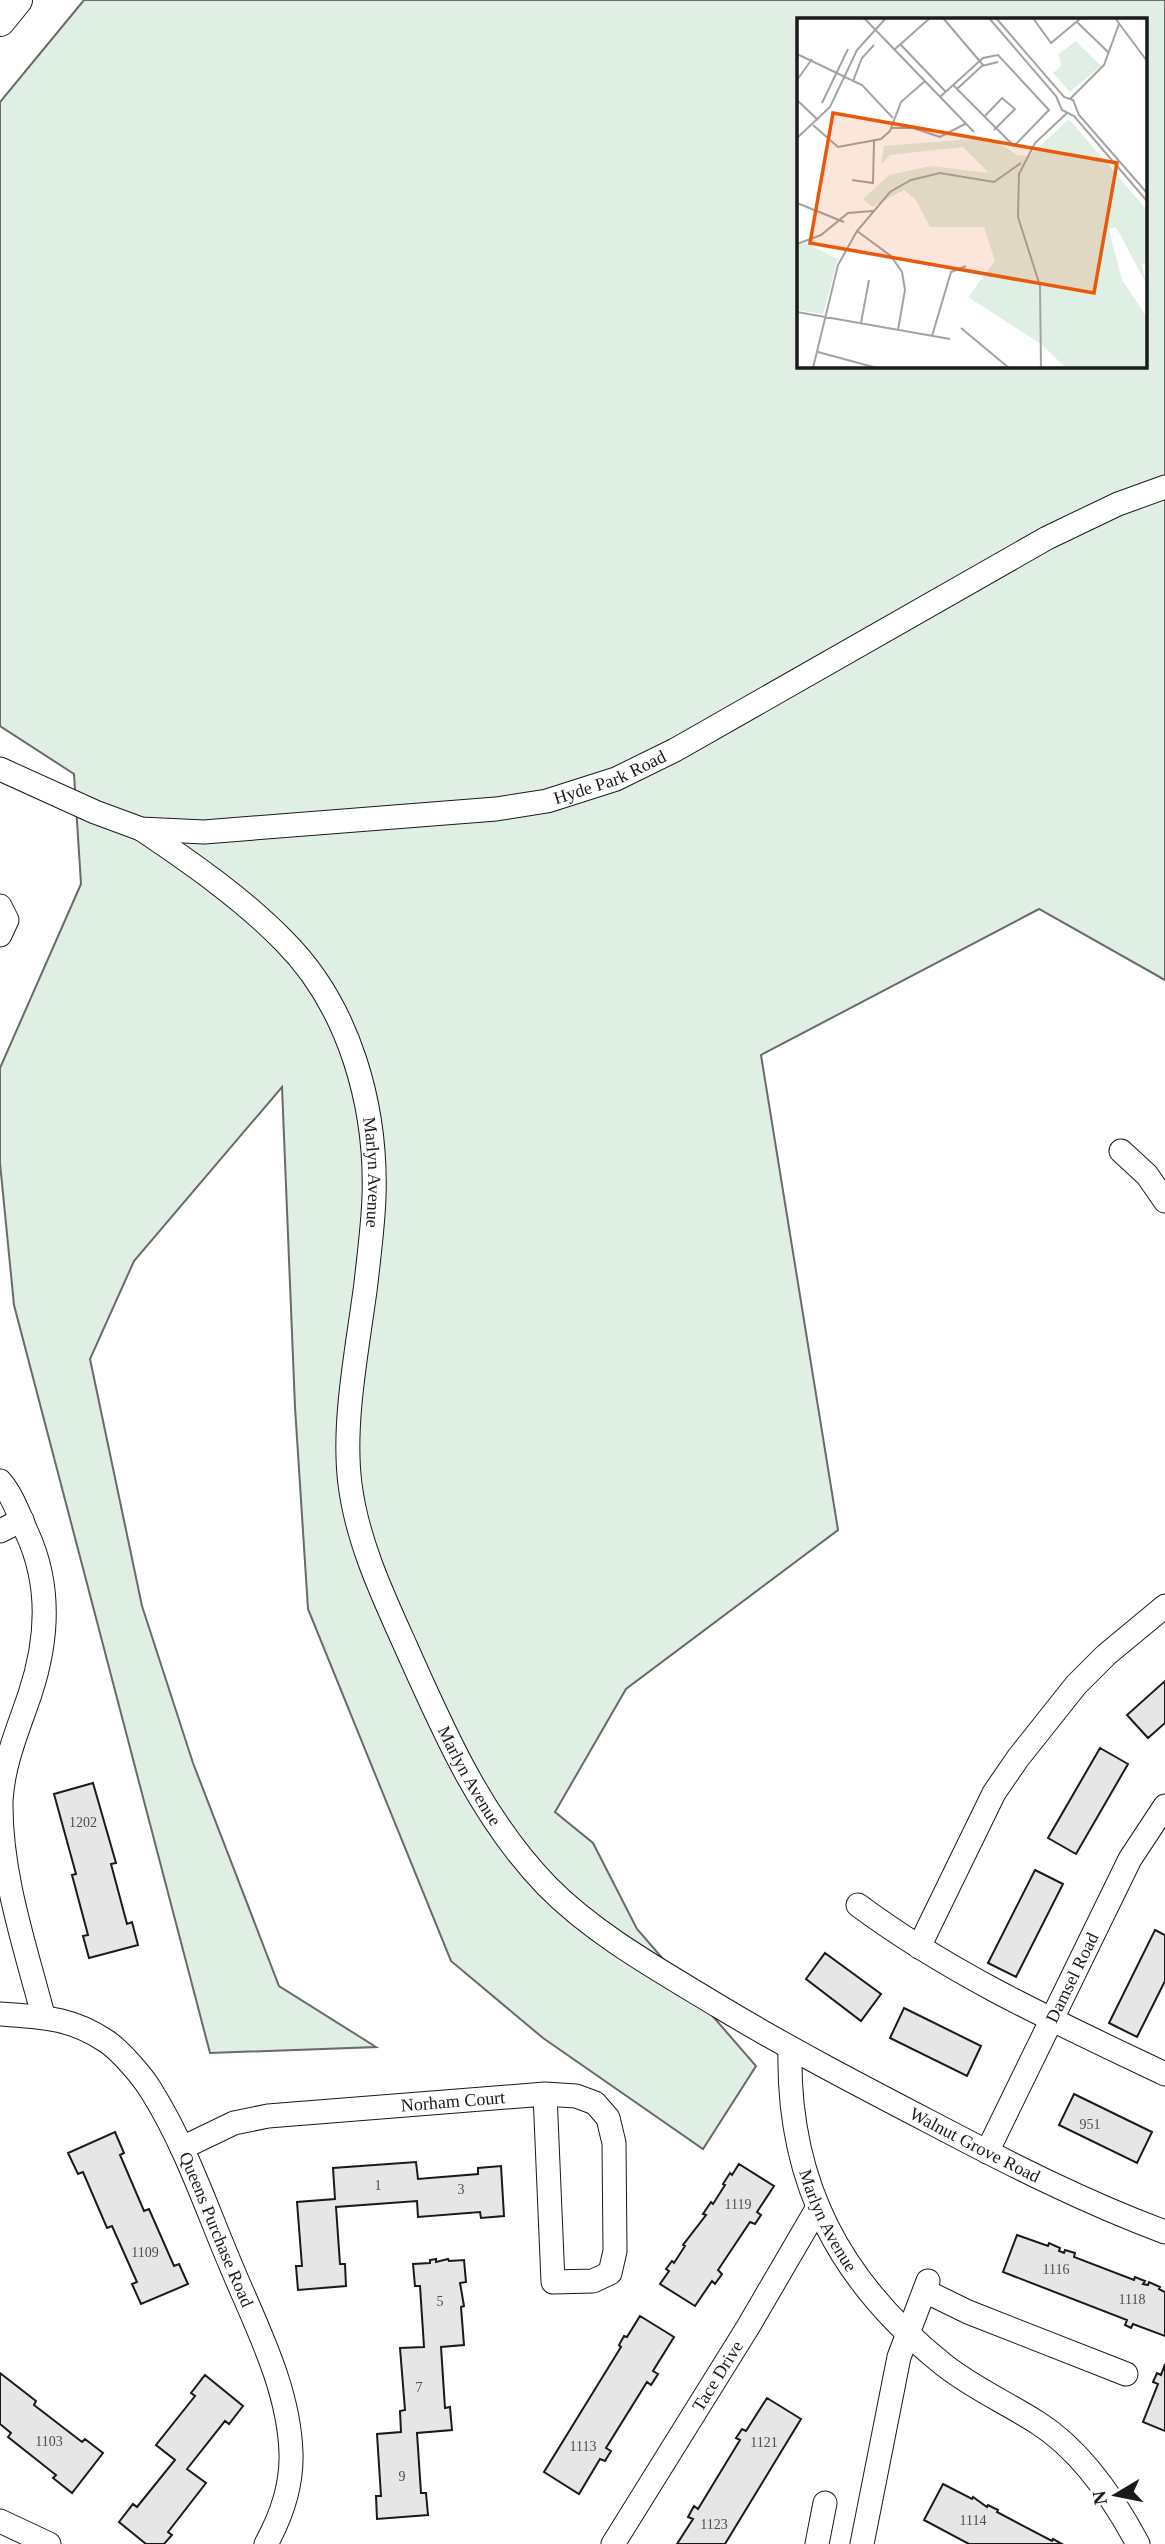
<svg xmlns="http://www.w3.org/2000/svg" width="1165" height="2544" viewBox="0 0 1165 2544" font-family="Georgia,serif">
<style>
.green{fill:#e0efe3;stroke:#6a6a6a;stroke-width:2;fill-rule:evenodd}
.building{fill:#e6e6e6;stroke:#1a1a1a;stroke-width:2}
.lines{fill:none;stroke-linecap:round;stroke-linejoin:round}
.minor-casing{stroke:#1a1a1a;stroke-width:25}
.major-casing{stroke:#1a1a1a;stroke-width:32}
.minor{stroke:#fff;stroke-width:23}
.major{stroke:#fff;stroke-width:30}
.labels{text-anchor:middle;stroke-width:5;stroke-linejoin:round;paint-order:stroke}
.number-label{font-size:14px;fill:#4d4d4d}
.street-label{font-size:18px;fill:#1a1a1a;stroke:#fff}
.inset-road{fill:none;stroke:#a3a3a3;stroke-width:2}
.view{fill:#e8590c;fill-opacity:0.15;stroke:#e8590c;stroke-width:3.5}
.inset-edge{fill:none;stroke:#1a1a1a;stroke-width:3.5}
</style>
<rect width="100%" height="100%" fill="#fff"/>
<path class="green" d="M84 0H1165V980L1039 909 761 1055 838 1530 626 1689 555 1812 593 1843 637 1929 756 2066 703 2149 543 2038 451 1961 308 1609 295 1407 282 1087 134 1261 90 1359 142 1606 193 1763 279 1986 376 2047 210 2053 14 1305 0 1163V1068L81 884 74 774 0 726V102ZM799 19H1146V366H799Z"/>
<path class="building" d="M1165 1681V1723L1148 1738 1127 1715Z
M1100 1748 1128 1764 1076 1854 1048 1838Z
M93 1783 116 1863 111 1864 127 1924 132 1922 138 1945 89 1958 83 1936 88 1935 72 1875 76 1874 54 1794Z
M1035 1870 1063 1884 1016 1977 988 1963Z
M1155 1930 1165 1935V1981L1137 2037 1109 2023Z
M825 1953 881 1994 861 2021 806 1979Z
M904 2008 981 2046 967 2076 890 2038Z
M1074 2094 1152 2132 1137 2163 1059 2125Z
M115 2132 124 2153 120 2155 144 2211 149 2209 174 2266 179 2264 188 2284 141 2304 132 2284 137 2282 112 2226 107 2228 83 2172 78 2174 68 2153Z
M416 2162 418 2179 478 2174V2168L501 2166 504 2216 481 2218 480 2212 418 2217 417 2201 336 2207 340 2264H345L346 2286 298 2290 296 2266H302L297 2202 335 2199 333 2168Z
M739 2164 774 2186 757 2212 761 2215 755 2224 750 2222 718 2270 722 2274 715 2284 712 2281 695 2306 660 2284 669 2271 666 2269 672 2261 674 2263 685 2246 683 2245 706 2215 703 2214 711 2202 713 2204 725 2185 723 2184 730 2173 732 2175Z
M1017 2235 1048 2246 1049 2243 1060 2248 1059 2251 1064 2253 1065 2250 1075 2253 1074 2257 1134 2280 1135 2277 1145 2281 1143 2284 1148 2285 1149 2282 1160 2287 1159 2289 1165 2292V2336L1133 2324 1131 2328 1125 2325 1127 2320 1003 2272Z
M436 2259V2262L448 2259 449 2261 464 2260 466 2282 460 2283 464 2306 461 2307 464 2345 441 2347 445 2408 450 2407 452 2430 417 2433 421 2493H426L428 2515 377 2519 376 2496H381L377 2434 401 2432 400 2411 405 2410 400 2348 424 2347 420 2286H415L413 2264 430 2263V2260Z
M640 2316 674 2337 653 2371 658 2374 651 2385 647 2382 606 2448 611 2451 605 2461 600 2459 579 2494 544 2472 621 2347 619 2345 624 2336 627 2337Z
M1165 2364V2431L1143 2422 1158 2384 1153 2382 1157 2373 1161 2375Z
M0 2373 36 2401 34 2405 82 2442 85 2439 103 2453 72 2493 53 2478 56 2475 8 2437 11 2433 0 2424Z
M205 2375 243 2406 229 2424 225 2421 187 2469 206 2483 168 2532 172 2535 164 2544H146L119 2522 133 2504 137 2507 175 2460 156 2445 195 2396 191 2393Z
M767 2398 801 2419 725 2544H677L693 2519 688 2517 694 2506 698 2509 740 2440 736 2438 742 2429 746 2431Z
M943 2484 972 2499 973 2497 987 2507 988 2505 998 2510 997 2512 1052 2541 1053 2539 1062 2544H969L924 2520Z"/>
<g class="lines">
<defs>
<g id="minor">
<path id="s1" d="M0 769 95 812 141 829 204 832 496 809 547 801 616 779 675 750 1047 538 1118 504 1165 487"/>
<path id="s2" d="M141 829C190 862 242 898 284 941 350 1007 377 1107 374 1197 373 1226 369 1255 366 1283 358 1346 342 1422 350 1484 357 1541 383 1596 406 1647 444 1732 481 1818 547 1886 595 1935 661 1971 720 2007 788 2048 859 2085 930 2122 1006 2162 1084 2202 1165 2232"/>
<path d="M0 906 7 920 0 935"/>
<path d="M1121 1151 1147 1175 1165 1201"/>
<path d="M0 1481C13 1496 19 1515 27 1533 51 1585 48 1640 30 1694 18 1730 3 1763 1 1801 0 1874 25 1946 43 2015"/>
<path d="M0 1531 22 1520"/>
<path d="M858 1905C952 1975 1060 2024 1165 2074"/>
<path d="M919 1947 994 1793 1018 1758 1076 1685 1106 1655 1165 1606"/>
<path id="s3" d="M0 2014C41 2017 70 2017 106 2041 120 2050 144 2078 152 2092 185 2145 205 2204 229 2261 254 2322 289 2386 291 2453 292 2484 281 2517 266 2544"/>
<path id="s4" d="M790 2049C787 2183 840 2282 944 2365 973 2388 1007 2403 1038 2423 1082 2451 1114 2499 1138 2544"/>
<path id="s5" d="M182 2148 234 2123 268 2116 545 2094 553 2282 593 2281 610 2273 615 2251 614 2143 608 2118 595 2103 576 2096 545 2094"/>
<path id="s6" d="M987 2152 1130 1859 1165 1806"/>
<path d="M925 2291 968 2312 1126 2374"/>
<path d="M0 2521 49 2544"/>
<path id="s7" d="M613 2544 748 2327 818 2207"/>
<path d="M817 2544 825 2503"/>
<path d="M862 2544 899 2357 928 2281"/>
</g>
<path id="major" d="M0 21 17 0"/>
</defs>
<use href="#minor" class="minor-casing"/>
<use href="#major" class="major-casing"/>
<use href="#minor" class="minor"/>
<use href="#major" class="major"/>
</g>
<g class="labels">
<g class="number-label">
<text x="83" y="1827">1202</text>
<text x="1090" y="2129">951</text>
<text x="378" y="2190">1</text>
<text x="461" y="2194">3</text>
<text x="738" y="2209">1119</text>
<text x="145" y="2257">1109</text>
<text x="1056" y="2274">1116</text>
<text x="1132" y="2304">1118</text>
<text x="440" y="2306">5</text>
<text x="419" y="2392">7</text>
<text x="49" y="2446">1103</text>
<text x="764" y="2447">1121</text>
<text x="583" y="2451">1113</text>
<text x="402" y="2481">9</text>
<text x="973" y="2525">1114</text>
<text x="714" y="2529">1123</text>
</g>
<g class="street-label">
<text dy="6" stroke="none"><textPath href="#s1" startOffset="628">Hyde Park Road</textPath></text>
<text dy="6" stroke="none"><textPath href="#s2" startOffset="436">Marlyn Avenue</textPath></text>
<text dy="6" stroke="none"><textPath href="#s2" startOffset="1066">Marlyn Avenue</textPath></text>
<text dy="6" stroke="none"><textPath href="#s6" startOffset="194">Damsel Road</textPath></text>
<text dy="6" stroke="none"><textPath href="#s5" startOffset="278">Norham Court</textPath></text>
<text dy="6" stroke="none"><textPath href="#s2" startOffset="1703">Walnut Grove Road</textPath></text>
<text dy="6" stroke="none"><textPath href="#s4" startOffset="178">Marlyn Avenue</textPath></text>
<text dy="6" stroke="none"><textPath href="#s3" startOffset="332">Queens Purchase Road</textPath></text>
<text dy="6" stroke="none"><textPath href="#s7" startOffset="198">Tace Drive</textPath></text>
</g>
</g>
<g transform="translate(797 18)">
<rect width="350" height="350" fill="#fff"/>
<path d="M279 23 304 48 273 74 256 55 264 48 262 36ZM272 101 350 192V244L345 247 350 267 319 209 312 211 325 262 350 299V350H269L244 326 171 279 198 243 187 209H133L119 182 107 172 75 189 66 181 92 157 134 148 192 155 166 129 93 137 84 147 87 128 174 121 199 123 220 137 232 138ZM9 225 41 241 26 296 0 292V227Z" fill="#e0efe3"/>
<path class="inset-road" d="M67 0 177 114M146 0 186 47M192 0 259 78 265 92 277 98 350 183M199 0 267 79 276 82 282 97 350 175M236 0 254 25 284 0M318 0 350 43M280 4 312 35M103 26 149 74M98 31 133 0M0 36 65 67 96 100M0 62 15 41M56 63 65 40 77 27M160 71 185 48 201 44M143 79 186 40 201 37 252 92 217 128 156 67M273 81 307 47 322 6M0 82 21 102M25 85 51 31M187 99 205 80 218 91 197 112M16 107 41 129 84 121 93 113 104 84 128 63M94 110H116L143 119 168 106M0 120 33 89 60 32 89 0M55 162 76 165 77 123M0 185 47 204M60 213 94 238 105 254 108 272 101 312M0 226 24 217 51 195 76 193M0 294 153 321M64 305 72 262M164 310 212 350M135 318 154 254 169 248M21 334 80 350M16 350 41 247 60 213 93 174 114 162 143 155 197 164 224 145M244 350 243 268 221 199 222 156 238 125 270 95"/>
<path class="view" d="M36 95 320 145 297 275 13 225Z"/>
<rect width="350" height="350" class="inset-edge"/>
</g>
<g transform="translate(1116 2495) rotate(260)" stroke="#ffffff" stroke-width="5" paint-order="stroke">
<path d="M0-5L12 26L0 18L-12 26Z" fill="#1a1a1a"/>
<text y="-10" font-size="19" font-weight="bold" text-anchor="middle" fill="#1a1a1a">N</text>
</g>
</svg>
